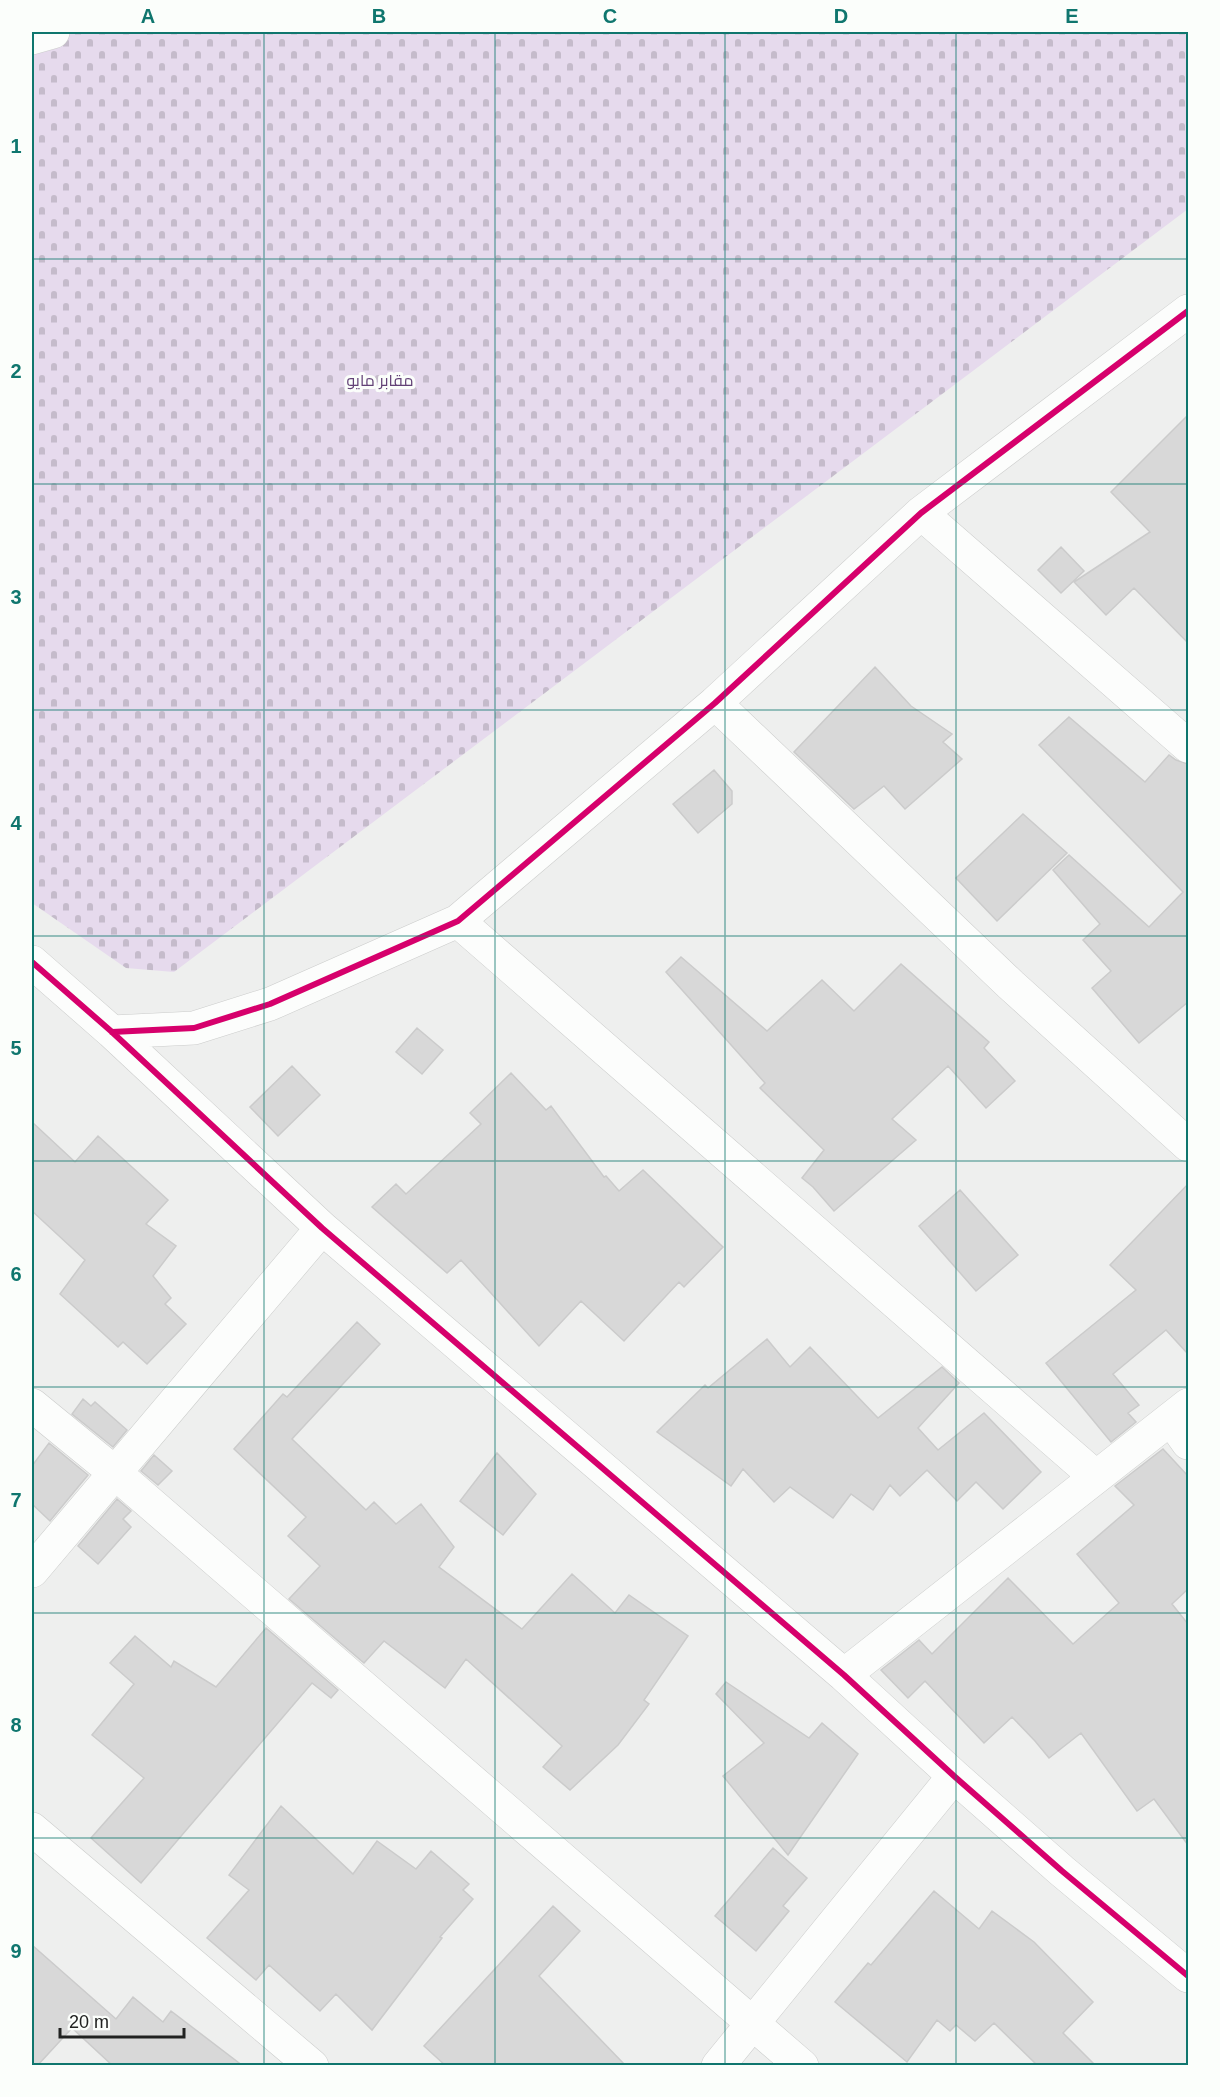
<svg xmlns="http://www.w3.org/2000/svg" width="1220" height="2097" viewBox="0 0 1220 2097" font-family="Helvetica,Cairo,sans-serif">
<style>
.cemetery{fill:url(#cemetery-stones)}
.building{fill:#d8d8d8;stroke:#cbcbcb;stroke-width:1.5}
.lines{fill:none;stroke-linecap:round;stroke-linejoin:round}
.street-casing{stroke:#cbcccb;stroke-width:34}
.street{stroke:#fcfdfc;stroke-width:33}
.cycleway-casing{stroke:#fbfefb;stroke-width:10}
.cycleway{stroke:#d6006c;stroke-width:6}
.grid{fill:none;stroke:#0f766e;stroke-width:1.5;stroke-opacity:0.55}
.labels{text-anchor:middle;stroke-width:6;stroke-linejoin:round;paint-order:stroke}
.park-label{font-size:16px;fill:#624176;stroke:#fbfefb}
.neatline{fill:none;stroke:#0f766e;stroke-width:2}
.grid-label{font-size:20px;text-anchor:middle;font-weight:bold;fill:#0f766e}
</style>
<defs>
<pattern id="cemetery-stones" width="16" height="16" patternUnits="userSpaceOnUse" patternTransform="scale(1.5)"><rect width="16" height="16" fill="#e6daed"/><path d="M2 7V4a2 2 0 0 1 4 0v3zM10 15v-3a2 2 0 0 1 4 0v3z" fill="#c5bbcb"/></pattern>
</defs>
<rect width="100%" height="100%" fill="#eeefee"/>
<path class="cemetery" d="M32 32H1188V209L174 972 126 968 32 903Z"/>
<path class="building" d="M1188 415V643L1134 588 1106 615 1074 582 1150 532 1111 492Z
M1061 547 1084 571 1061 593 1038 570Z
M875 667 911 706 952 734 943 742 962 759 905 809 884 786 854 809 794 752Z
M1069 717 1145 782 1169 755 1176 760 1188 764V1002L1139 1043 1092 988 1111 971 1083 940 1100 924 1053 870 1069 855 1149 927 1183 892 1039 745Z
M714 770 732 791V804L698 833 673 804Z
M1023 814 1067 853 997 921 956 878Z
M681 957 767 1031 822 980 854 1011 901 964 989 1042 984 1048 1015 1081 986 1108 948 1066 892 1119 916 1140 834 1211 813 1187 802 1178 824 1150 760 1088 765 1083 666 972Z
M417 1028 443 1050 422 1074 396 1052Z
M292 1066 320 1095 278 1136 250 1107Z
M511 1073 546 1110 551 1106 604 1177 606 1176 619 1191 643 1170 723 1247 684 1287 679 1282 624 1341 581 1301 539 1346 461 1260 447 1273 372 1207 396 1184 406 1194 481 1124 470 1113Z
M32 1122 75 1162 98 1136 168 1200 146 1224 176 1246 153 1276 171 1298 165 1304 186 1324 147 1364 123 1342 118 1347 60 1294 85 1260 32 1211Z
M1188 1184V1354L1166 1330 1113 1374 1139 1405 1128 1413 1136 1422 1111 1442 1046 1363 1136 1290 1110 1265Z
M960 1190 1018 1255 976 1291 919 1226Z
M357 1322 380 1344 292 1439 366 1510 374 1502 396 1524 421 1504 454 1547 439 1567 522 1629 572 1574 615 1613 629 1595 688 1636 644 1700 649 1704 618 1745 570 1790 543 1767 562 1746 466 1659 445 1688 384 1641 364 1663 289 1599 320 1566 288 1536 306 1517 234 1449 283 1394 287 1397Z
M767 1339 790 1367 810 1347 878 1418 942 1367 959 1383 918 1428 938 1450 984 1413 1041 1472 1003 1509 976 1482 957 1501 927 1470 900 1496 890 1485 873 1510 851 1494 833 1518 790 1487 774 1502 743 1469 731 1486 657 1432 705 1385 708 1388Z
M83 1399 91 1406 95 1402 127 1430 113 1447 72 1414Z
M49 1443 88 1475 50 1521 32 1504V1466Z
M1163 1449 1188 1476V1589L1172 1604 1188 1624V1845L1154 1799 1137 1811 1081 1733 1049 1758 1035 1741 1012 1717 984 1743 925 1681 908 1698 881 1670 919 1640 932 1654 1008 1578 1073 1644 1119 1603 1077 1554 1134 1505 1115 1486Z
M497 1453 536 1494 503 1535 460 1501Z
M154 1455 172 1471 158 1485 141 1471Z
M117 1499 131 1511 123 1519 131 1527 98 1564 78 1546Z
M266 1628 338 1690 331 1698 312 1683 141 1883 91 1838 144 1778 92 1735 134 1684 110 1663 135 1636 171 1667 174 1661 216 1687Z
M726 1682 809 1738 822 1723 858 1754 788 1855 723 1776 764 1743 716 1694Z
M281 1806 353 1874 377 1841 416 1869 431 1851 469 1884 463 1890 473 1899 440 1937 442 1938 372 2030 336 1994 320 2011 269 1965 256 1980 207 1938 249 1890 229 1875Z
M773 1848 807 1878 783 1906 789 1911 756 1951 715 1916Z
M934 1891 979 1929 992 1911 1034 1942 1093 2002 1063 2033 1096 2066H1038L994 2023 975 2041 956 2025 950 2031 937 2020 907 2062 835 2002 868 1963 871 1965Z
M553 1906 580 1931 539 1976 626 2066H446L424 2046Z
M32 1945 116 2019 133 1997 163 2022 171 2011 243 2066H113L72 2028 37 2066H32Z"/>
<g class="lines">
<defs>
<path id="street" d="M32 38 53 32
M921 513 1188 746
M715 703 1011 985 1188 1145
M458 921 1096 1477
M32 962 112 1032 322 1228 844 1675 954 1776 1062 1871 1188 1976
M112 1032 194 1028 270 1004 458 921 715 703 921 513 1188 311
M32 1405 114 1472 802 2066
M1171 1419 1188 1443
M32 1571 322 1228
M844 1675 1188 1405
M32 1829 312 2066
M718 2066 954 1776"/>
</defs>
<use href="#street" class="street-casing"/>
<use href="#street" class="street"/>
<defs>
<path id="cycleway" d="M32 962 112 1032 322 1228 844 1675 954 1776 1062 1871 1188 1976
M112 1032 194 1028 270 1004 458 921 715 703 921 513 1188 311"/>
</defs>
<use href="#cycleway" class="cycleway-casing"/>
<use href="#cycleway" class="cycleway"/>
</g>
<path class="grid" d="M264 32V2066M495 32V2066M725 32V2066M956 32V2066M32 259H1188M32 484H1188M32 710H1188M32 936H1188M32 1161H1188M32 1387H1188M32 1613H1188M32 1838H1188"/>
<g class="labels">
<g class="park-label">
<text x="380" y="386">مقابر مايو</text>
</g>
</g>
<rect width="1220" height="2097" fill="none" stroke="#fbfefb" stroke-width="66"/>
<path d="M60 2028v9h124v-9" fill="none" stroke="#212221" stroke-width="3"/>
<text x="69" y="2028" font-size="18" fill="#212221" stroke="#fbfefb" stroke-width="4.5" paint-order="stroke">20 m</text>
<rect x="33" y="33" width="1154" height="2031" class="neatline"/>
<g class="grid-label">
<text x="148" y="23">A</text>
<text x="379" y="23">B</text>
<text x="610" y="23">C</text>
<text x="841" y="23">D</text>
<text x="1072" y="23">E</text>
<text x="16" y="153">1</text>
<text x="16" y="378">2</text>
<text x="16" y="604">3</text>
<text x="16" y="830">4</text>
<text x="16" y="1055">5</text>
<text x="16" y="1281">6</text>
<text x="16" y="1507">7</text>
<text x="16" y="1732">8</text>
<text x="16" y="1958">9</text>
</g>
</svg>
